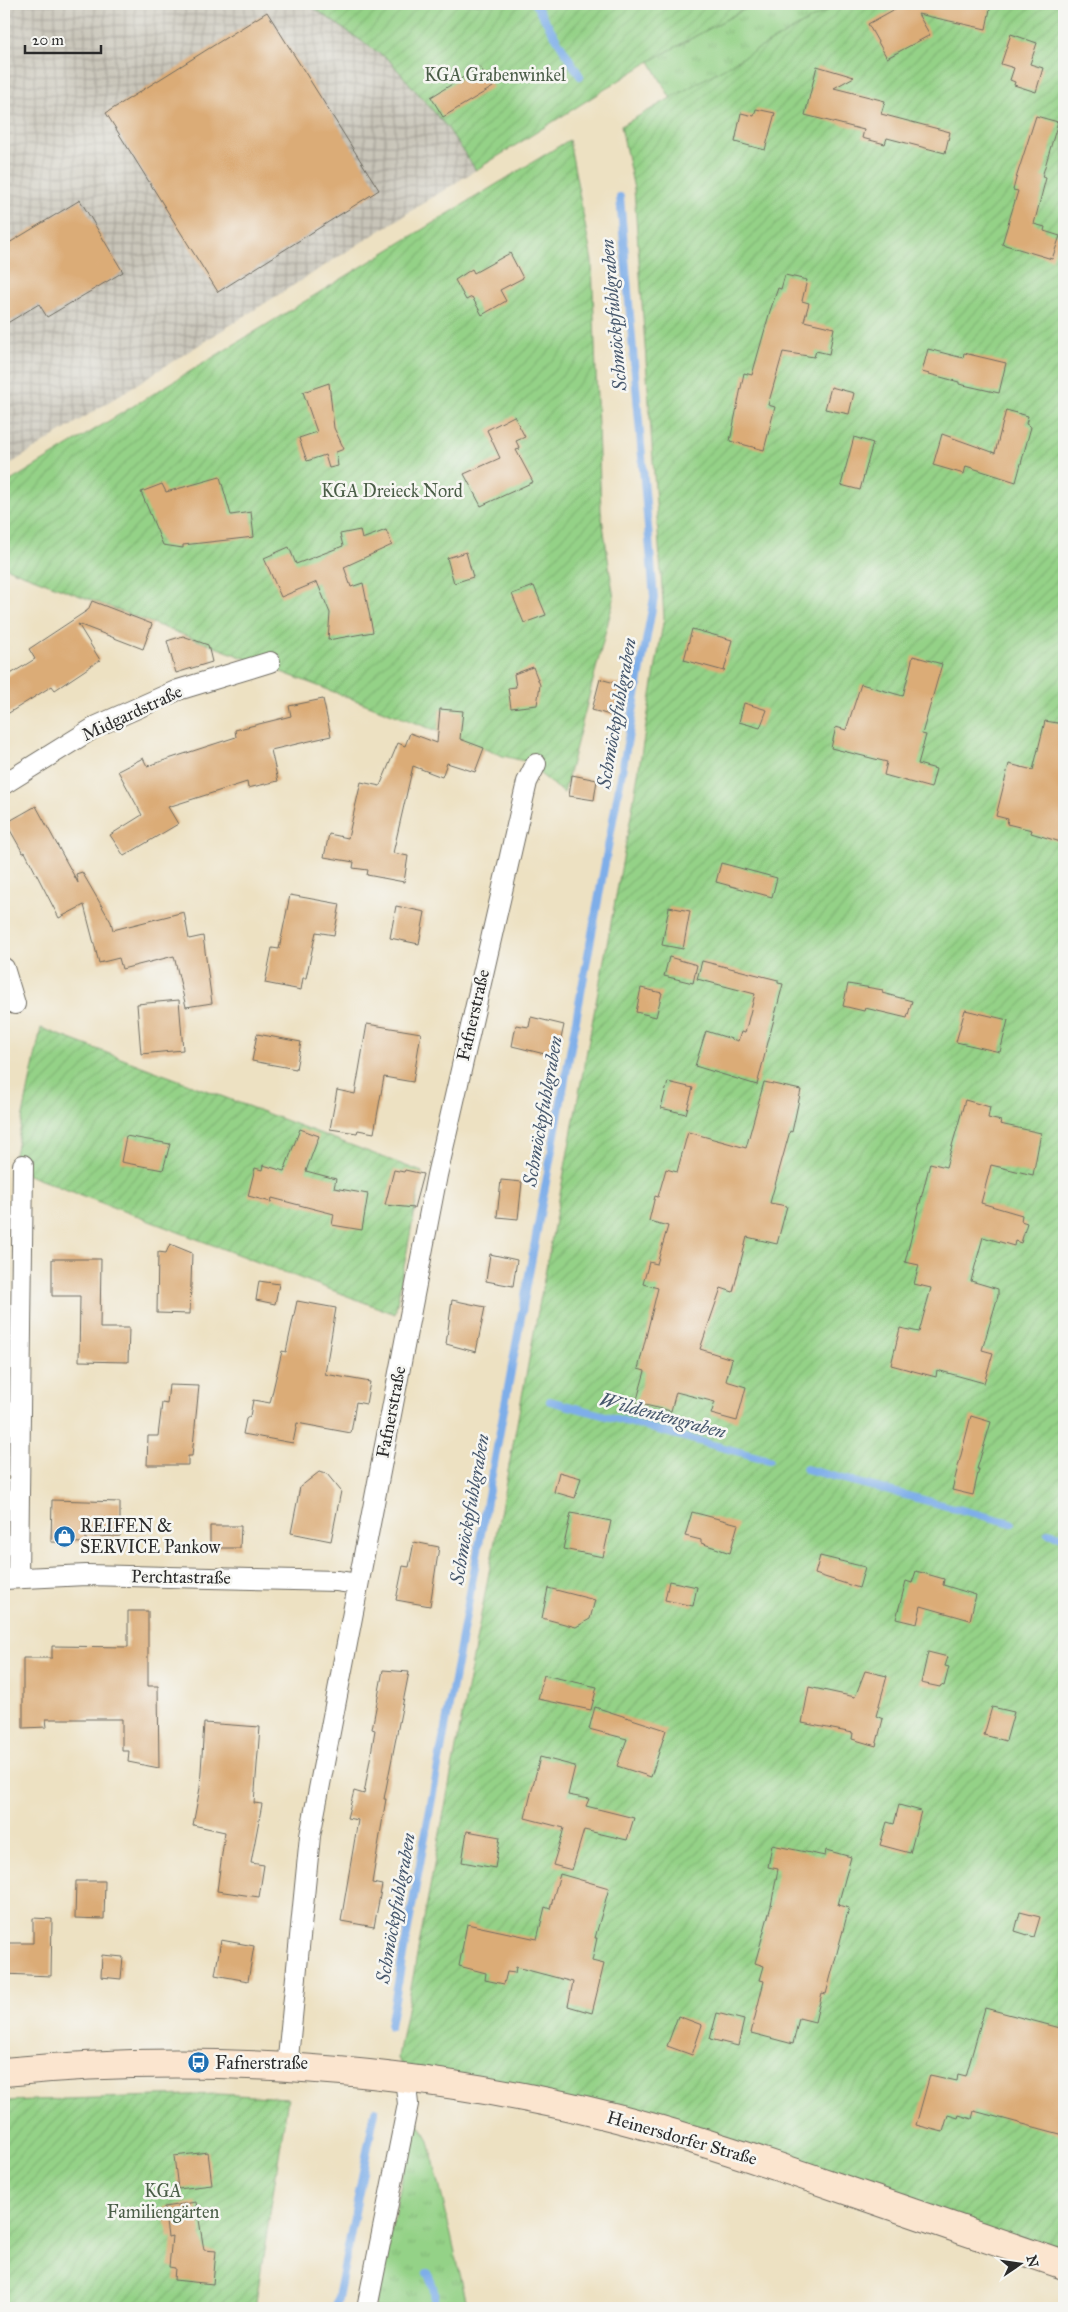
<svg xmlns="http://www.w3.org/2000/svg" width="1068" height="2312" viewBox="0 0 1068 2312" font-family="'IM FELL Great Primer',serif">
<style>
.industrial{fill:url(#industrial-grid)}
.grass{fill:url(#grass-tufts);stroke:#607e59}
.garden{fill:url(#garden-furrows);stroke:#607e59}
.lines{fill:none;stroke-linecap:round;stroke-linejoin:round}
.stream{stroke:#7eaee9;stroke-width:8}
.building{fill:#dbac77}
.minor-casing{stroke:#6f6b60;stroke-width:22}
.secondary-casing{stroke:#6f6b60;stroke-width:30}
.minor{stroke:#fff;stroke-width:20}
.secondary{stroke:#fbe5cf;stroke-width:28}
.labels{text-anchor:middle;stroke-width:5;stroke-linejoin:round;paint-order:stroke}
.park-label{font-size:18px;fill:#4a5d47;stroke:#f6f6f2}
.street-label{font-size:18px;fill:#2b2b2b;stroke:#f6f6f2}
.poi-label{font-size:18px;fill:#2b2b2b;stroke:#f6f6f2;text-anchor:start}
.water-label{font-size:19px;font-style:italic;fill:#48596e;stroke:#f6f6f2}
</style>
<defs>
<pattern id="industrial-grid" width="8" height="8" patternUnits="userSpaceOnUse" patternTransform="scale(1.25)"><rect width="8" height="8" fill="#c8c4b8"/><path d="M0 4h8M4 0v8" fill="none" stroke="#a39f96"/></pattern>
<pattern id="grass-tufts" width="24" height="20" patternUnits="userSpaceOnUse" patternTransform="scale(1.25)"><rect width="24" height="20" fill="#94d287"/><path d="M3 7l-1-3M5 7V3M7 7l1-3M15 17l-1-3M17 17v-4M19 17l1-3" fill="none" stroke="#80b475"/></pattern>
<pattern id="garden-furrows" width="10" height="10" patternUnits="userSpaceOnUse" patternTransform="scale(1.25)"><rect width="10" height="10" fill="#94d287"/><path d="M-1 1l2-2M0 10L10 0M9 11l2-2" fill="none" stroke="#80b475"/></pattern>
</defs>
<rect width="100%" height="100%" fill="#f6f6f2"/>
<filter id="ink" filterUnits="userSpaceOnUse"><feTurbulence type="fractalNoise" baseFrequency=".02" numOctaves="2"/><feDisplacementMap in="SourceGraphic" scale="10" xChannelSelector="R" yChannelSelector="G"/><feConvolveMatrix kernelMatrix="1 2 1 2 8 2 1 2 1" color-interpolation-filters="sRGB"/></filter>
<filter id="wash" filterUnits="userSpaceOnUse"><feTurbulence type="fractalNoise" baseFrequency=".0096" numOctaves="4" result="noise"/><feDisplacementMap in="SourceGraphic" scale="20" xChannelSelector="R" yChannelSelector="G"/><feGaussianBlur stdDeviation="1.12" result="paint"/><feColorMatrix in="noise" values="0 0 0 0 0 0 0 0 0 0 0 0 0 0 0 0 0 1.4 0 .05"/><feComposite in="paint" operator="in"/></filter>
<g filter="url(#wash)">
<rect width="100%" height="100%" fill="#ede1c2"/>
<path class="industrial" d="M4 4H308L389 60 447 127 476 170 4 468Z"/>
<path class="grass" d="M754 4H838L671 99 650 61Z
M415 2117 429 2141 468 2308H375Z"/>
<path class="garden" d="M308 4H754L650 61 476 170 447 127 389 60Z
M838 4H1064V2265L736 2152 405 2078 398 2057 631 816 664 617 634 189 621 126Z
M569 140 592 261 601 511 614 599 564 793 524 761 503 756 4 567V485Z
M41 1028 422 1172 395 1314 12 1169Z
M218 2094 288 2098 255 2308H4V2101Z"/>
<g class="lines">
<path class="stream" d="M535 4 580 76
M550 1401 769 1460
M806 1469 1011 1523
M1048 1533 1064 1537
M390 2026 654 598 620 197
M427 2273C434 2285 436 2294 433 2308
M336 2308 375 2111"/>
</g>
<g id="blocks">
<path class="building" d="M904 4 913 5 991 4 986 29 918 14 930 35 887 58 868 24Z
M267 12 379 190 218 292 106 113Z
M1011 34 1037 43 1030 64 1043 68 1036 92 1014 85 1015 82 1010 80 1014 68 1001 64Z
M817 66 854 77 834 88 885 101 881 114 950 132 945 153 887 138 885 144 862 138 864 130 805 115Z
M480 67 493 87 443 117 431 97Z
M756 109 775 113 765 150 735 142 741 113 754 116Z
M1036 116 1058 122 1042 177 1046 178 1034 224 1045 227 1044 231 1060 236 1052 259 1002 244 1018 191 1013 190 1017 175Z
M80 200 123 272 47 317 39 304 4 325V246Z
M510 253 523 278 500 290 506 301 482 315 472 297 466 300 455 280 472 269 474 273Z
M785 275 807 280 802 301 809 303 804 321 834 328 829 354 816 351 814 357 783 352 768 405 775 407 764 450 730 441 744 373 752 375 770 311 778 288 781 289Z
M928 349 963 358 964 353 1006 363 999 393 959 384V382L922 372Z
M329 383 334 428 344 449 336 452 338 466 329 468 325 455 307 461 299 438 317 432 303 392Z
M831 387 854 393 849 414 825 409Z
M1006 410 1028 416 1026 424 1031 427 1016 482 966 466 964 474 933 465 942 434 995 453Z
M514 416 525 437 516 441 520 449 516 450 533 482 481 506 464 474 500 458 487 430Z
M854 437 873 443 860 490 841 485Z
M220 477 231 515 251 512 254 537 183 545V548L163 545 141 492 162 484 166 492Z
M360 530 362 539 386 530 392 545 344 567 351 587 363 583 373 632 328 640 330 613 317 582 281 597 264 558 289 547 296 564 343 546 340 534Z
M466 552 473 577 454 583 447 558Z
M534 586 546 615 524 623 512 594Z
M92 601 152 624 143 649 78 624 100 660 55 690 52 686 4 716V678L35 659 29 649 88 610Z
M692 629 732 640 724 671 684 660Z
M183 636 208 645 212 662 176 673 167 641Z
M913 656 942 664 922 734 926 735 918 764 936 769 931 788 884 775 887 762 831 748 836 727 846 730 861 684 903 696Z
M533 667 540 685 537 705 511 708 508 688 516 687 514 674Z
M600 679 626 686 617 717 592 710Z
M323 699 331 736 271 750 278 781 248 788 247 782 168 807 178 824 124 856 110 835 142 815 118 771 143 758 147 766 236 737 235 730 291 716 289 706Z
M744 703 767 710 760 728 739 722Z
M440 709 463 711 460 739 484 748 475 772 447 763 442 777 413 766 393 853 408 856 404 882 367 875 368 870 353 868 354 862 324 857 329 834 348 838 361 782 380 786 398 743 405 746 410 733 437 743Z
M1045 721 1064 724V843L1031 833 1032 830 1007 824 1008 819 996 816 1009 764 1033 770Z
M572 775 597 780 594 800 569 796Z
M36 806 78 883 76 874 82 872 111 922 113 930 184 912 189 939 203 936 212 1003 186 1007 174 956 122 969 119 958 99 963 84 905 59 918 25 852 23 853 6 823Z
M721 863 777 878 772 897 716 882Z
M290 895 340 904 334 935 316 932 306 978H303L301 990 265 983 272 948 279 949Z
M396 906 425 912 419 944 390 938Z
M669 907 690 911 683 949 662 945Z
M669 957 697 965 693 983 664 976Z
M702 961 778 980V983L783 984 757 1085 695 1066 706 1031 738 1041 741 1032 745 1033 755 994 697 979Z
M848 984 883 990 882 993 912 1001 907 1018 865 1008 864 1011 843 1006Z
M641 988 662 993 656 1017 636 1012Z
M179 1000 183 1050 141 1054 137 1004Z
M965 1010 1008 1020 1000 1052 956 1042Z
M531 1017 564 1025 557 1057 512 1046 516 1025 529 1027Z
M367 1024 421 1033 413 1082 384 1077 374 1133 358 1130 357 1133 330 1129 337 1090 355 1094Z
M257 1034 301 1042 296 1069 252 1061Z
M668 1082 693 1088 686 1114 661 1108Z
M764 1082 801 1090 792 1132 790 1131 770 1203 787 1206 777 1244 747 1237 733 1292 721 1288 700 1349 732 1359 726 1381 746 1387 737 1421 711 1414 715 1402 676 1392 671 1411 636 1403 645 1371 638 1369 658 1288 643 1284 649 1262 657 1264 668 1226 649 1221 655 1196 658 1197 666 1169 677 1172 688 1132 746 1148Z
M965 1100 990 1107 988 1118 1001 1121 1000 1124 1041 1133 1033 1175 991 1165 981 1203 1022 1215 1021 1221 1027 1223 1021 1243 1015 1241 1014 1246 983 1237 971 1281 998 1289V1296L982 1350 993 1353 984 1383 937 1370 936 1377 891 1365 900 1328 919 1332 931 1288 914 1284 919 1265 905 1262 930 1163 946 1167Z
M300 1129 319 1136 306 1171 336 1179 334 1188 368 1194 362 1230 332 1225 334 1214 272 1198 271 1202 248 1196 255 1168 262 1170 263 1165 284 1171Z
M126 1136 170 1144 163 1170 121 1162Z
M394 1170 404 1172 405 1170 423 1174 414 1208 385 1205Z
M501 1180 522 1182 518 1219 497 1217Z
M170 1244 192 1253 190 1314 157 1313 158 1252 166 1253Z
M490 1254 517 1260 513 1286 486 1281Z
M52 1259H101L100 1328H129L128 1362 79 1361 80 1296H52Z
M259 1281 279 1284 275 1304 256 1300Z
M452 1300 485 1307 476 1352 446 1344Z
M297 1301 336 1308 325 1374 370 1382 366 1404 356 1402 351 1433 297 1423 293 1443 243 1434 246 1419 250 1416 253 1400 270 1403 282 1351 286 1352Z
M169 1385 199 1386 192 1456H188V1465H147L148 1436H158L162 1403 167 1404Z
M971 1416 991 1422 977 1469H979L973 1495 952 1490Z
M319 1472 327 1474 341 1491 331 1541 291 1533 300 1487Z
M559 1472 581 1478 575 1498 554 1492Z
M52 1500 120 1502V1536H86V1543L51 1542Z
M692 1512 738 1524 730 1553 701 1543V1540L685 1536Z
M571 1513 611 1521 603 1557 563 1549Z
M210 1526H241L240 1548H210Z
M414 1542 439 1547 430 1606 396 1600 403 1566 409 1567Z
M820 1556 865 1567 859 1588 815 1574Z
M916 1571 944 1579 943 1585 976 1595 970 1620 921 1606 917 1624 896 1619 906 1581 912 1583Z
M669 1581 697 1587 693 1606 665 1600Z
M548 1588 595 1600 590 1619 576 1627 542 1618Z
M128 1611H148V1686H158L159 1768 128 1762 129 1751H122V1719H46L47 1727 23 1728V1658H52V1646L128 1647Z
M928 1652 948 1657 945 1666 949 1667 944 1686 941 1685 940 1687 921 1683Z
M383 1670 409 1672 384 1799H386L372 1883 382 1885 374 1927 341 1921 358 1820 347 1818 354 1791 364 1794 375 1730 372 1729Z
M865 1671 887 1676 876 1716 883 1719 876 1746 852 1739 853 1733 802 1723 809 1687 855 1697Z
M544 1675 597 1687 591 1710 538 1699Z
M595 1707 666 1730 651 1777 617 1766 627 1739 589 1729Z
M992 1707 1014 1712 1006 1741 984 1735Z
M204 1723 260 1727 254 1803 262 1804 251 1863 264 1865 259 1897 217 1891 225 1832 193 1825 200 1788Z
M540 1757 575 1766 568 1795 589 1799 586 1806 634 1818 627 1840 584 1830 572 1870 553 1865 564 1828 525 1818Z
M899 1805 921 1811 910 1853 880 1845 887 1822 894 1824Z
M467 1831 500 1837 495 1868 462 1862Z
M772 1845 825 1856 826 1850 851 1857 838 1905 849 1908 826 1994 822 1993 815 2022 799 2018 793 2044 751 2033 764 1981 760 1980 764 1966 755 1963 771 1906 778 1869 768 1867Z
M560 1874 609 1888 595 1938H597L592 1961 604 1964 592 2013 568 2006 573 1982 516 1967 515 1973 507 1972 504 1984 485 1980 486 1973 459 1966 467 1924 537 1939 545 1907 550 1909Z
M76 1881H105L104 1919 75 1918Z
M1020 1912 1040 1917 1034 1937 1015 1931Z
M33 1918 52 1919 51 1976 4 1974V1943H33Z
M221 1940 254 1946 248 1981 215 1975Z
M102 1955 123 1957 121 1979 101 1977Z
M985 2008 1064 2029V2135L974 2111 972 2119 959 2115 958 2118 948 2115 943 2132 916 2125 930 2075 957 2081 958 2074 966 2076Z
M717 2013 744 2020 738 2046 710 2039Z
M678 2016 702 2025 692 2055 667 2046Z
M208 2152 212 2185 178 2189 174 2156Z
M196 2202 204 2250 216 2251 213 2284 174 2280 175 2268 169 2267 172 2236 168 2237 164 2207Z"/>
</g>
</g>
<g filter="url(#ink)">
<use href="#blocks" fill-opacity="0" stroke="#6f6b60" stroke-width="1"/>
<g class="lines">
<defs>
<path id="minor" d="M4 784 97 726 178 690 270 662
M4 968 15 1004
M18 1577 23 1165
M4 1579 86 1575 337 1581 358 1584
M287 2068 310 1836 437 1175 527 782 536 764
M367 2308 408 2104 405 2078"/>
<path id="secondary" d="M4 2072C184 2054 370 2065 548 2102 646 2122 742 2154 837 2187 913 2213 988 2239 1064 2265"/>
</defs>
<use href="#minor" class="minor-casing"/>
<use href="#secondary" class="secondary-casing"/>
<use href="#minor" class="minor"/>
<use href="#secondary" class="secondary"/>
</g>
</g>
<defs>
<symbol id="shop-disc" viewBox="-11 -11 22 22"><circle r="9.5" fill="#1f6fb2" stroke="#f6f6f2"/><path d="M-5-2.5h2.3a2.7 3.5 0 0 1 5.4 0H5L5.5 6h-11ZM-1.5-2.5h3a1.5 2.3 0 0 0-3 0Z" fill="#fff"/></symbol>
<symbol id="bus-disc" viewBox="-11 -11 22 22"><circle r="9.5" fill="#1f6fb2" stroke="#f6f6f2"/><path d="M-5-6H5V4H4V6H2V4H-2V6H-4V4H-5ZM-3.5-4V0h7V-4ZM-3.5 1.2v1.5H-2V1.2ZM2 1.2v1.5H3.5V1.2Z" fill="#fff"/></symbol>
</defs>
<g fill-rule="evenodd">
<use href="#shop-disc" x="52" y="1524" width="25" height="25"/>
<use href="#bus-disc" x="186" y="2050" width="25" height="25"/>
</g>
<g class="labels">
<g class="park-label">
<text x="495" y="81">KGA Grabenwinkel</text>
<text x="392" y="497">KGA Dreieck Nord</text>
<text x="163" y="2197">KGA<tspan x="163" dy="21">Familiengärten</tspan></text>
</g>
<g class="street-label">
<text transform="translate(132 713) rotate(-25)" y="6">Midgardstraße</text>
<text transform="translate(473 1015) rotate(-77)" y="6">Fafnerstraße</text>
<text transform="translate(391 1412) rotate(-79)" y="6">Fafnerstraße</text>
<text transform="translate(181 1577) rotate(1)" y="6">Perchtastraße</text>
<text transform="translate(682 2138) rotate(16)" y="6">Heinersdorfer Straße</text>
</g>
<g class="poi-label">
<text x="80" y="1532">REIFEN &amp;<tspan x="80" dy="21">SERVICE Pankow</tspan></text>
<text x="215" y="2069">Fafnerstraße</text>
</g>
<g class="water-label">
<text transform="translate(613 315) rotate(-95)" y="7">Schmöckpfuhlgraben</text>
<text transform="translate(616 713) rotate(-80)" y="7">Schmöckpfuhlgraben</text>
<text transform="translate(542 1111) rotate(-80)" y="7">Schmöckpfuhlgraben</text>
<text transform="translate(663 1415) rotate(15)" y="7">Wildentengraben</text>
<text transform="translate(469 1509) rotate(-80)" y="7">Schmöckpfuhlgraben</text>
<text transform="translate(395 1908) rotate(-80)" y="7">Schmöckpfuhlgraben</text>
</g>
</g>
<rect width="1068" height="2312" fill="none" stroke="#f6f6f2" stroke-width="20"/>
<g transform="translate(1020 2264) rotate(77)" stroke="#f6f6f2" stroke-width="4" paint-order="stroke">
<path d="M0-4L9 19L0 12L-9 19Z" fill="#2b2b2b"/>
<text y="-8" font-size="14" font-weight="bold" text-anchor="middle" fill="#2b2b2b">N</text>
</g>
<path d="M25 45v8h76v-8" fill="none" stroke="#2b2b2b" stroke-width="2.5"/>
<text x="32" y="45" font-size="15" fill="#2b2b2b" stroke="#f6f6f2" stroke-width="4" paint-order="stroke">20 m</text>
</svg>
